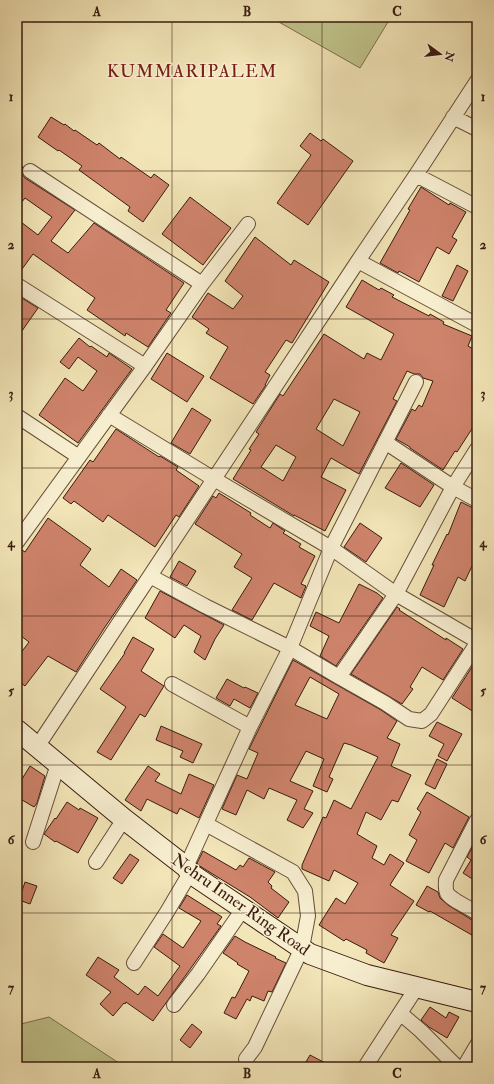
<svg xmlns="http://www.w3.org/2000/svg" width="494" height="1084" viewBox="0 0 494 1084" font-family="'IM FELL Double Pica',serif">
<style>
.green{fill:#c0c38a;stroke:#7c6f4d}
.building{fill:#ce836b;stroke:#391b10;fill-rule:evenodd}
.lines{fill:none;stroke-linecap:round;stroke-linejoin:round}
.street-casing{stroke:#674e3a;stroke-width:16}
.secondary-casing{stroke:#391b10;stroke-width:22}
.street{stroke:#f7eed0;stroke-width:14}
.secondary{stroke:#f7eed0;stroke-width:20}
.grid{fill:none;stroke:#391b10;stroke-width:1;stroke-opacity:0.55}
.labels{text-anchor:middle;stroke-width:3;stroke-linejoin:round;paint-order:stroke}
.street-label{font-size:17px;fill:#391b10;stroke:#f7eed0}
.neighbourhood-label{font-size:18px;letter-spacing:1px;fill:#7a1f14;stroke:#f7eed0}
.neatline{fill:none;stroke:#391b10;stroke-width:1.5}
.grid-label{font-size:13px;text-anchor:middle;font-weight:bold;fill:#391b10}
</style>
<rect width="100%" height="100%" fill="#f2e5b7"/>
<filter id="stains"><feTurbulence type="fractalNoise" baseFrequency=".005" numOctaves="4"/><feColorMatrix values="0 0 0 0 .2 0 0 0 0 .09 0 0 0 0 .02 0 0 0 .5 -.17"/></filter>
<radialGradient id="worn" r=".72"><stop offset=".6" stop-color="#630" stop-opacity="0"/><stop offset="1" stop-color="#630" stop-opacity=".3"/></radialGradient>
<path class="green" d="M270 17H391L360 68Z
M49 1017 125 1067H17V1025Z"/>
<path class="building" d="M51 117 64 125 65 124 74 131 75 130 97 145 99 143 120 159 121 157 151 178 154 174 169 185 143 222 128 211 130 207 79 170 82 166 59 150 58 151 38 137Z
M310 133 321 141 323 139 353 161 308 225 277 203 311 155 300 146Z
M17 163 23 167 22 174 25 178 75 210 51 241 68 253 94 223 184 283 166 310 171 313 148 347 126 333 125 336 87 310 95 298 33 254 17 276V219L38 235 52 217 25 198 17 208Z
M421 187 449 205 450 203 466 212 452 237 457 240 449 254 437 247 419 282 399 271 398 273 380 263 410 210 408 209Z
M190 197 231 228 203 265 162 234Z
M255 237 291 265 294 260 329 282 292 343 286 340 265 372 270 375 265 385H266L253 404 210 378 228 347 206 333 209 329 192 317 208 293 233 309 243 296 225 281Z
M457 265 468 271 453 301 442 296Z
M362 280 379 290 381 288 394 295 392 297 429 316 430 314 444 322 443 324 472 336 468 346 477 351V421L457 452 455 451 443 470 410 448V447L396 439 412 409 415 411 419 405 422 407 433 381 423 378 420 374H414L407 371 393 399 397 401 359 474 331 458 321 477 346 490 325 531 294 515V516L233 479 251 450 249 449 259 434 256 432 280 394 283 396 324 334 364 359 367 353 381 360 394 334 346 307ZM334 399 360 412 343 446 316 429ZM276 445 296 457 283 481 261 467Z
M17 295 38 308 17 338Z
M79 338 90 347 91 346 107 357 109 353 132 369 78 443 39 415 65 378 83 391 97 371 78 357 69 369 60 362Z
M167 353 204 376 187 402 151 379Z
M192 408 211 420 190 454 171 443Z
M116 429 159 457 160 456 178 467 176 470 199 486 179 517 176 515 155 547 108 515 103 522 74 501 71 504 63 498 90 460 93 462Z
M401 463 434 485 420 507 385 488Z
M219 493 251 513 250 515 270 528 273 523 285 531 283 533 301 544 299 547 315 556 301 584 306 586 301 598 274 583 252 620 232 610 252 578 234 567 242 554 195 524 213 496 216 498Z
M461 502 477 510V568L472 566 465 581 458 577 444 607 420 595 434 565H432L447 534 448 535Z
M48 518 91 549 80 565 109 587 121 569 137 580 105 627 76 672 48 656 25 686 17 680V658L29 642 17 633V557L22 550 25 552Z
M360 523 382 538 366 562 344 547Z
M179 561 196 571 187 586 170 577Z
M359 584 377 593 383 598 336 666 320 656 329 636 310 626 316 612 339 623Z
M160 591 224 625 215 639 205 660 194 652 201 636 184 625 175 638 145 618Z
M397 607 400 609 399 610 446 640V638L463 649 443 680 422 667 410 687 413 689 402 704 351 674Z
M133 637 154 649 141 671 164 686 145 717 140 714 111 760 97 752 126 707 100 689 125 653H124Z
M477 659V714L452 698Z
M293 660 381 710 397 721 387 738 400 744 391 766 411 775 398 802 392 800 381 820 366 812 357 834 377 846 372 858 384 865 390 854 404 863 390 885 414 901 391 935 398 938 384 963 366 953 367 950 346 939 344 941 319 925 336 898 345 904 358 883 334 870 329 881 302 869V865L323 817 326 818 334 800 351 809 378 757 351 745 344 743 329 777 333 779 327 792 313 786 324 759 306 751 290 781 313 791 304 809 313 813 303 828 287 820 297 800 269 788 264 799 247 790 236 815 222 809 237 775 247 779 258 753 249 749ZM310 677 339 694 327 719 295 705Z
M227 679 244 688 245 687 258 693 250 708 234 699 230 706 216 698Z
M437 722 462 734 447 761 438 756 444 744 429 736Z
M161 726 202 744 193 763 180 757 183 751 156 740Z
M437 759 447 764 435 789 425 784Z
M30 766 45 776 37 803 34 807 17 797V787Z
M148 766 160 774 155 781 181 794 189 774 214 785 199 818 180 808 177 814 147 799 141 811 125 800Z
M427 792 469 817 453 848 445 843 429 873 406 861 417 840 409 835 421 812 417 809Z
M67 802 79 810 80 808 98 818 78 853 56 841 55 842 44 834 46 831 55 818 56 819Z
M477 839V882L463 873 471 860 467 857Z
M203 851 236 870 240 865 243 867 249 858 275 872 268 882 272 886 271 888 289 902 278 918 250 897 198 865 197 863Z
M130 854 139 860 122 884 113 878Z
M25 882 37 886 30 904 19 900Z
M427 886 438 892 440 898 448 905 472 920 477 921V938L430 911 429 912 416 905Z
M187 895 222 917 217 924 221 926 153 1021 126 1002 125 1004 124 1003 113 1016 100 1004 111 992 86 975 98 957 119 970 114 977 138 995 145 986 158 996 180 966 154 947 163 934 183 948 201 921 179 908Z
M235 936 245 942 276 957 275 958 286 963 272 992 268 991 264 1001 252 996 250 1001 247 999 236 1019 224 1013 232 997 235 998 249 971 237 964 238 963 223 953Z
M430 1007 446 1018 449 1012 459 1017 447 1038 429 1027 421 1020Z
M192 1024 202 1032 190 1048 180 1040Z
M310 1055 333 1067H303Z"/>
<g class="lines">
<defs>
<path id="street" d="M453 117 477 129
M30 171 202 284
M416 175 477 207
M358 261 477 325
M17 285 145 366
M109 415 214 479 331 548 396 594 477 641
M17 416 79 457
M385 442 453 487 477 500
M17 542 145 366 202 284 248 224
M150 576 205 606 290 648 339 677 396 594 453 487 477 449
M339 677 385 703 409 719 422 721 431 714 477 643
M172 684 250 727
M37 747 358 261 416 175 477 81
M477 820 446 880C446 884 445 889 447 893 451 900 470 908 477 913
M206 824 293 872 305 891 308 916 302 948 255 1047 246 1059
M33 842 58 764
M96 862 124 819
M186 867 250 727 290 648 331 548 416 382
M134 963 167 912 190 873
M174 1005 198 974 243 909
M400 1013 421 1031 457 1067
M365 1067 417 987
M464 1067 477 1045"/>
<path id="secondary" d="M17 730 124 819 186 867 190 873 310 954 367 975 477 1002"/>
</defs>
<use href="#street" class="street-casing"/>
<use href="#secondary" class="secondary-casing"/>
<use href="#street" class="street"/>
<use href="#secondary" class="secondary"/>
</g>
<path class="grid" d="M172 17V1067M322 17V1067M17 171H477M17 319H477M17 468H477M17 616H477M17 765H477M17 913H477"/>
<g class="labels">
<g class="street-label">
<text transform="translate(241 904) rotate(35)" y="6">Nehru Inner Ring Road</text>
</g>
<g class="neighbourhood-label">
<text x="192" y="77">KUMMARIPALEM</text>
</g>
</g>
<rect width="494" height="1084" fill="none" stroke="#f2e5b7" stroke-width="44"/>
<g transform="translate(440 54) rotate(105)" stroke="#f7eed0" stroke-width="3" paint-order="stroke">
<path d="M0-3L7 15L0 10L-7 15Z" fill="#391b10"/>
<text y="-6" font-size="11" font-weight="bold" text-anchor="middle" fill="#391b10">N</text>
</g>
<rect x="22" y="22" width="450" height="1040" class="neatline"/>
<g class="grid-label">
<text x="97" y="16">A</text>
<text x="247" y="16">B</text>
<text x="397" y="16">C</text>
<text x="11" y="101">1</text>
<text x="483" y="101">1</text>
<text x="11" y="249">2</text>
<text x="483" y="249">2</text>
<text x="11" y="398">3</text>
<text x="483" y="398">3</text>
<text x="11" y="547">4</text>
<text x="483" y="547">4</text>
<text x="11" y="695">5</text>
<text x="483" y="695">5</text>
<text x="11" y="844">6</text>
<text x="483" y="844">6</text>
<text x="11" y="992">7</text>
<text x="483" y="992">7</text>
<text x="97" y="1078">A</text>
<text x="247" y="1078">B</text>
<text x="397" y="1078">C</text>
</g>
<rect width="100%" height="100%" filter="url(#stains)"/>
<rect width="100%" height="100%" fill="url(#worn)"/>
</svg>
